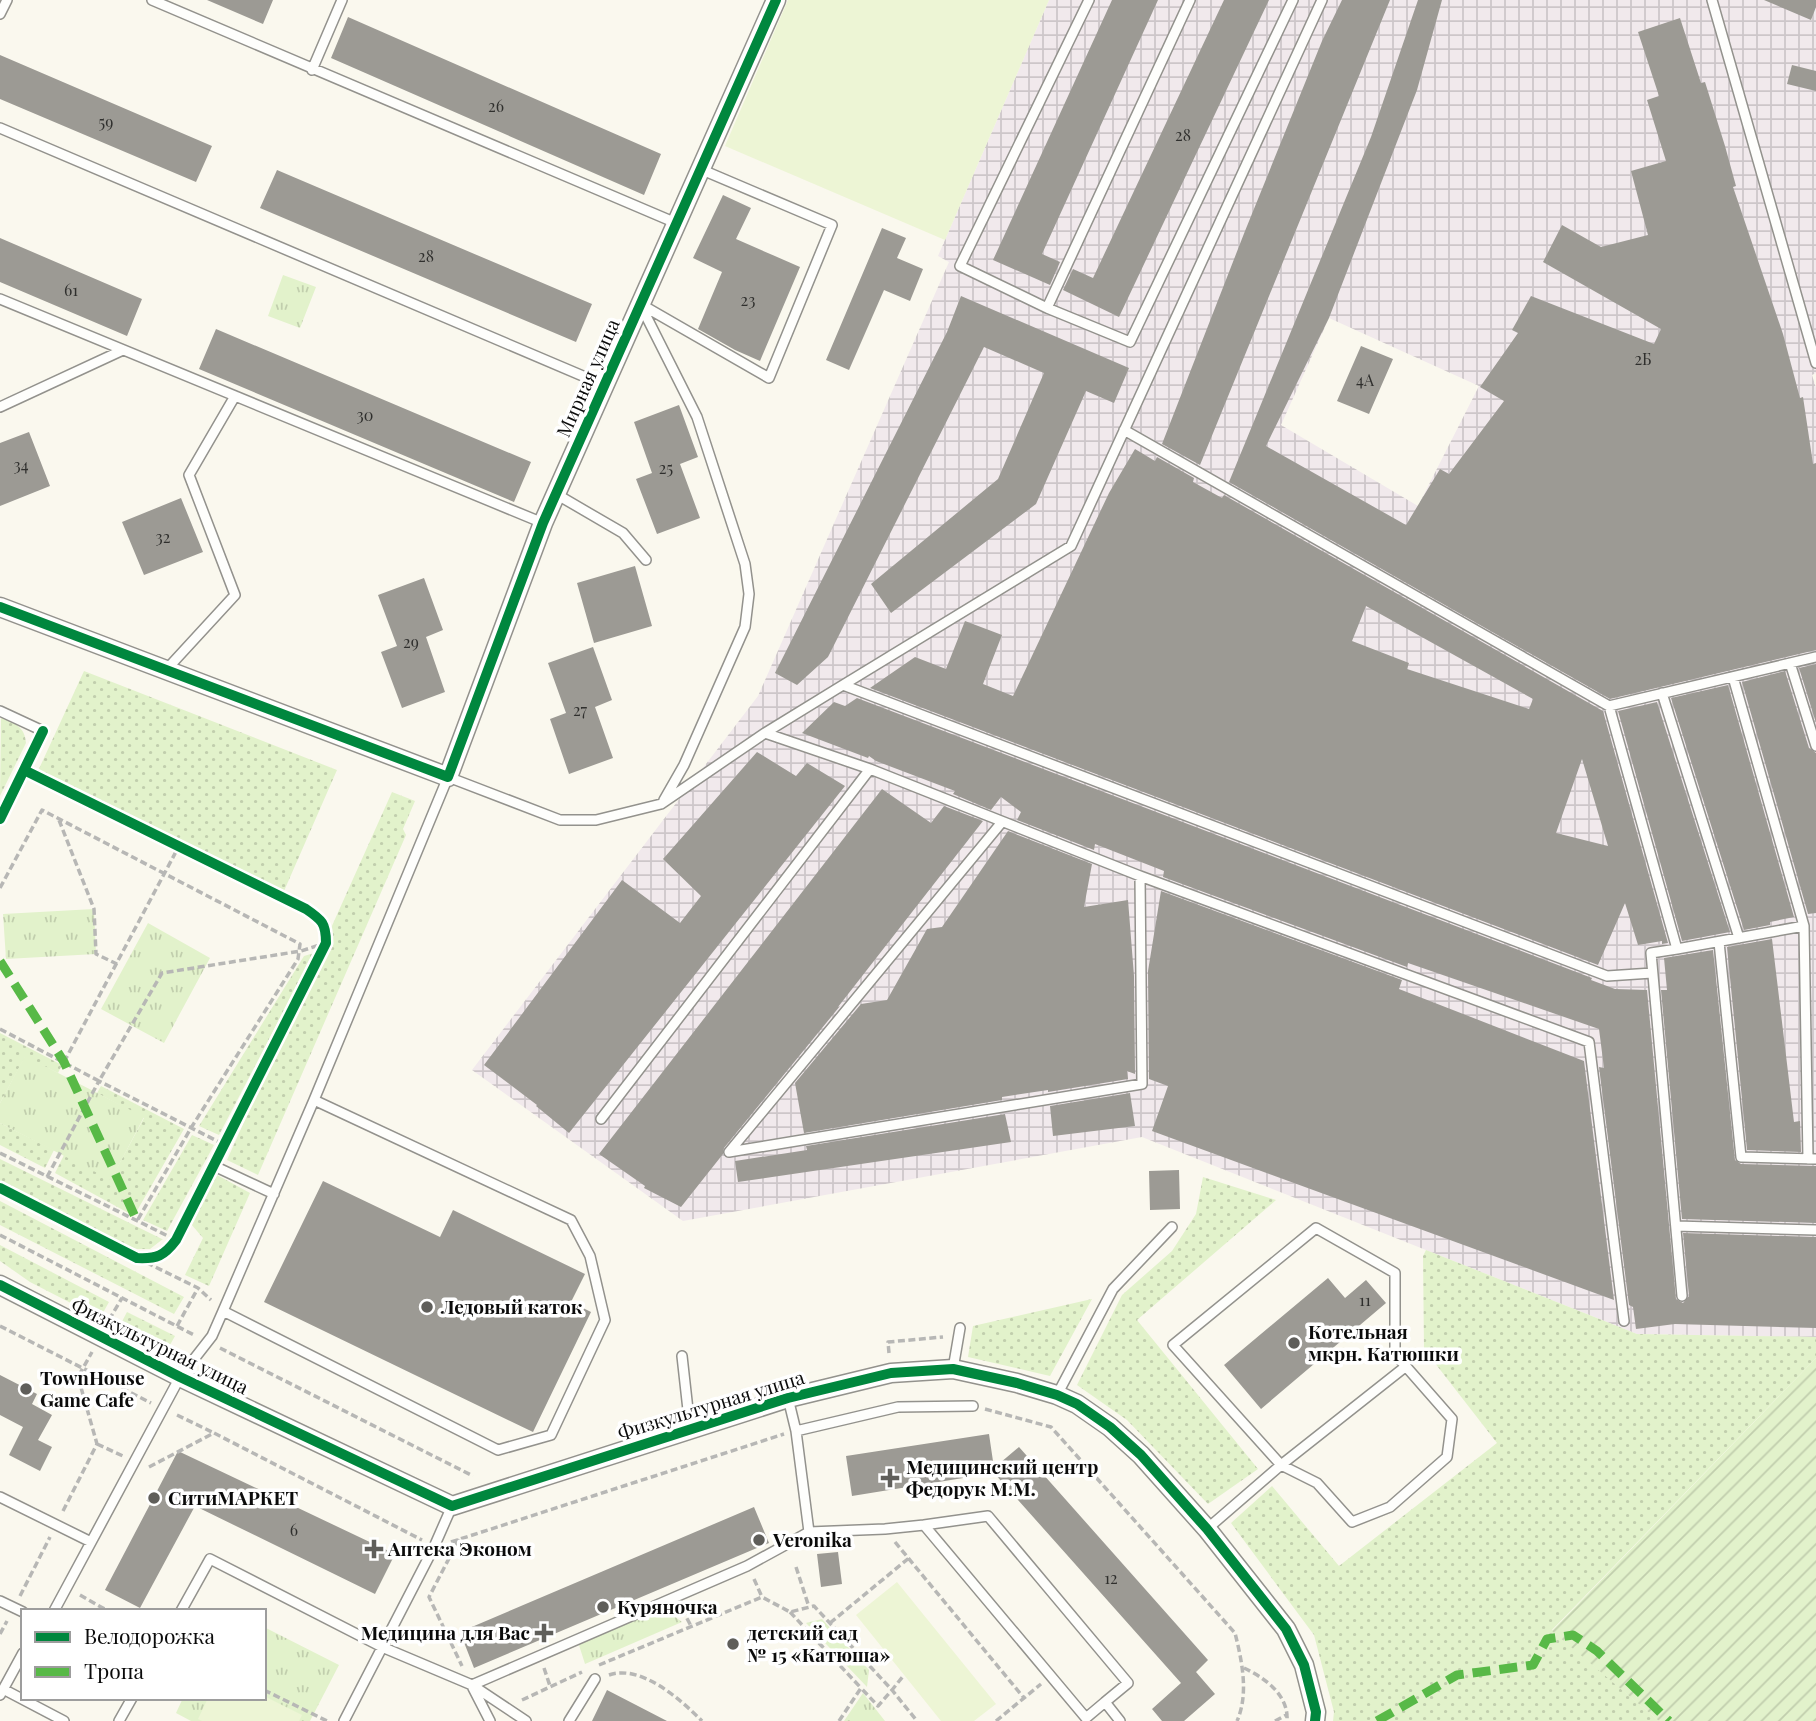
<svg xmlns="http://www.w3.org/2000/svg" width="1816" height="1721" viewBox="0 0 1816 1721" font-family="'Playfair Display',serif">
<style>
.industrial{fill:url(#industrial-grid);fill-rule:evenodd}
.grass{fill:url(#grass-dots)}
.park{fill:url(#park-tufts)}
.garden{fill:url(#garden-furrows)}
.pitch{fill:#edf5d5}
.building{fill:#9c9a94;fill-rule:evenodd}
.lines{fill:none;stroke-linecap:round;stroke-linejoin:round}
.lane-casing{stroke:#93928d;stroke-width:12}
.street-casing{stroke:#93928d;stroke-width:21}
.path{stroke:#b7b7b5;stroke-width:3.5;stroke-dasharray:7 3.5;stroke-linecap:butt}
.lane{stroke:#fefefc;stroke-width:9}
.street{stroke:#fefefc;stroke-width:18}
.quiet{stroke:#58b947;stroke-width:9;stroke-dasharray:18 9;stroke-linecap:butt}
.cycleway-casing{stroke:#fff;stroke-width:15}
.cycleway{stroke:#00873e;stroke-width:10}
.poi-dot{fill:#5f5e5a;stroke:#fff;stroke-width:2.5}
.labels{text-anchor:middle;stroke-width:7;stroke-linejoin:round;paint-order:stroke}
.number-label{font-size:16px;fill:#2f2f2d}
.street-label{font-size:19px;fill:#0b0b0b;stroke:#fff}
.poi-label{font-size:19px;font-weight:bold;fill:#0b0b0b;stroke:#fff;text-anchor:start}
</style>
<defs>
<pattern id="industrial-grid" width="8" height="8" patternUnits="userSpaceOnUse" patternTransform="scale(1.75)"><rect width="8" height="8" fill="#f1e9ec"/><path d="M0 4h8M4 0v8" fill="none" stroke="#cdc6c9"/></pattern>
<pattern id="grass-dots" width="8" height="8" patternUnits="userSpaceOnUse" patternTransform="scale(1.75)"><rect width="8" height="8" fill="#e2f2cb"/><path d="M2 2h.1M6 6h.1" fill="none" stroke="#c1cead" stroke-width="1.8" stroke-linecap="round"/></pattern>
<pattern id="park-tufts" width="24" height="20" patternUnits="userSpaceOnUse" patternTransform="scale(1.75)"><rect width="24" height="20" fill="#e2f2cb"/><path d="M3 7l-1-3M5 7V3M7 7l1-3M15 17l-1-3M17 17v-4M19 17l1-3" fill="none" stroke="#c1cead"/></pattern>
<pattern id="garden-furrows" width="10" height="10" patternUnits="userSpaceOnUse" patternTransform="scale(1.75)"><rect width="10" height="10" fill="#e2f2cb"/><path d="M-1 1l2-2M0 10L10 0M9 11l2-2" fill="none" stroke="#c1cead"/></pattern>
</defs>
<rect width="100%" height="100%" fill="#faf8ee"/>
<path class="industrial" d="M1049 0H1816V373L1812 375 1816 388V1337L1637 1334 1142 1137 683 1221 472 1070 758 696 949 262 938 256ZM1329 318 1479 386 1418 506 1281 425Z"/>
<path class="grass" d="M84 671 337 770 284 891 38 771Z
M1 718C15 723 25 727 26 743L0 796Z
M392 792 415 801 403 829 406 835 258 1175 227 1160Z
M314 953 219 1135 199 1126 304 956Z
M0 1033 62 1065 58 1073 25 1057 0 1103Z
M101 1086 184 1129 134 1216 55 1173 64 1155 111 1179 144 1118 97 1093Z
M0 1123 54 1150 45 1168 0 1145Z
M192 1135 214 1145 167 1231 143 1220Z
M0 1159 162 1239H163L150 1249H137L126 1245 0 1181Z
M217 1175 250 1193 209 1286 185 1275 203 1238 191 1224Z
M1203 1177 1276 1200 1137 1320 1258 1469 1208 1504 1127 1420 1077 1385 1122 1295 1172 1251 1196 1214Z
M0 1201 184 1297 174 1314 0 1225Z
M0 1245 109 1302 100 1318 30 1282 0 1261Z
M1426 1250 1637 1334 1816 1337V1358L1552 1630 1659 1721H1333L1334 1712 1314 1635 1231 1523 1272 1486 1339 1566 1497 1443 1424 1349 1423 1256Z
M1092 1299 1050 1376 968 1357 973 1326Z
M127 1312 175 1336 166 1352 119 1327Z"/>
<path class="park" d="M283 275 316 287 300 328 268 316Z
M94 909 96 954 6 959 3 914Z
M148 923 210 958 164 1043 101 1009Z
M25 1056 144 1117 111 1180 0 1123V1103Z
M663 1608 682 1622 585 1664 578 1642Z
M822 1619 869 1670 867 1687 806 1623Z
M264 1627 339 1665 310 1721H191L176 1713 183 1698H264Z
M863 1693 885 1721H844Z"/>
<path class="garden" d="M1816 1358V1721H1659L1552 1631Z"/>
<path class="pitch" d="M788 0H1049L945 240 725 146Z
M897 1582 996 1704 974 1721H941L856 1615Z
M264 1696 302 1715 299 1721H202L198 1719 208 1698H264Z"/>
<path class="building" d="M207 0H273L263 24Z
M1112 0H1158L1042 254 1060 262 1050 285 993 260Z
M1224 0H1269L1119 317 1063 290 1073 269 1093 278Z
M1342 0H1390L1200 465 1162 444 1245 231 1322 41Z
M1418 0H1442L1417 90 1329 318 1266 446 1406 525 1440 469 1449 474 1504 401 1480 387 1518 333 1512 330 1531 296 1654 344 1661 329 1543 262 1562 225 1601 247 1648 235 1631 171 1666 161 1647 100 1659 96 1638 32 1680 18 1701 83 1705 82 1725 146 1736 186 1733 187 1783 334 1800 398 1803 397 1813 464 1816 463V650L1610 699 1229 482 1371 137Z
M1764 0H1816V7L1811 20Z
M348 17 661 154 644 195 331 58Z
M0 55 212 146 196 182 0 99Z
M1792 65 1816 71V91L1787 84Z
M277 170 592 304 576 342 260 208Z
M723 195 751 208 736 239 800 267 760 361 735 350 698 329 722 272 693 258Z
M882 228 906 238 897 258 923 269 910 301 884 290 849 370 826 360Z
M0 238 142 299 127 336 0 282Z
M961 296 1129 368 1114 403 1086 391 1036 504 891 613 871 584 998 479 1044 373 984 347 828 657 797 685 775 673 947 332Z
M216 329 531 462 514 502 199 369Z
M1361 346 1393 359 1369 414 1337 401Z
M679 405 698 457 680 464 700 518 657 534 636 479 652 473 634 422Z
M29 432 50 486 0 506V443Z
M1135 449 1155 461 1157 457 1194 478 1193 482 1222 498 1224 495 1603 711 1668 943 1662 944V941L1638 945 1625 903 1598 965 870 688 915 657 946 669 965 621 1002 635 983 684 1013 696 1109 493ZM1366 606 1533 699 1529 709 1407 669 1409 663 1352 641ZM1582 759 1608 846 1556 833Z
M181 498 203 552 144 575 122 522Z
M635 566 652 626 594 643 577 583Z
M424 578 443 630 426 637 445 692 402 708 381 652 397 646 378 595Z
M593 647 612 700 595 707 613 758 569 774 550 719 566 713 548 663Z
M1816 664V723L1799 668Z
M1785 671 1809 748 1816 753V913L1808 914 1742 682Z
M1728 685 1794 917 1770 922V925L1744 930 1671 698Z
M857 698 1592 978 1591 980 1615 989 1647 990 1676 1299 1683 1303 1689 1296 1683 1233 1816 1237V1328L1675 1324 1636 1329 1633 1307 1629 1305 1599 1067 1604 1068 1599 1029 1408 963 1407 967 1163 877 1164 871 1095 844 1094 850 1017 820 1021 812 1001 797 991 810 953 794 955 791 876 761 869 756 868 758 802 733 834 702 845 706Z
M1657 702 1730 932 1682 941 1618 711Z
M757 752 796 776 807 763 845 786 569 1133 536 1106 537 1105 484 1065 622 880 680 923 701 896 663 859Z
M882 789 931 823 944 806 983 821 838 1007 840 1006 724 1148 723 1154 681 1207 644 1188 645 1186 599 1154Z
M1008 831 1092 864 1084 907 1128 900 1134 976 1135 1074 1127 1071 1128 1079 1048 1092V1090L1002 1097V1100L804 1133 795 1083 861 1004 887 1000 927 929 942 927Z
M1161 891 1402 980 1399 989 1584 1061 1614 1300 1152 1131 1168 1086 1149 1079 1148 971Z
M1772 939 1794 1122 1800 1121 1801 1152 1747 1150 1727 947Z
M1713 950 1735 1160 1741 1164 1816 1166V1223L1682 1219 1661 990H1667L1664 958Z
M1130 1093 1135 1126 1053 1136 1050 1106Z
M1005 1114 1011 1142 738 1182 735 1161 807 1150 806 1146Z
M1179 1170 1180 1209 1150 1210 1149 1171Z
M323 1181 440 1237 453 1210 585 1274 571 1302 591 1312 533 1432 264 1302Z
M1328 1278 1345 1298 1366 1280 1386 1303 1261 1409 1224 1365Z
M0 1375 37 1394 32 1404 52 1415 38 1440 52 1447 40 1471 9 1455 23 1427 0 1415Z
M989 1434 994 1468 1019 1447 1208 1660 1196 1672 1215 1694 1184 1721H1162L1152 1709 1181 1683 994 1473 852 1496 846 1456Z
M178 1451 395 1554 375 1594 195 1506 140 1608 105 1590Z
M754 1507 769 1543 474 1668 460 1632Z
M838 1552 842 1584 821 1587 817 1554Z
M607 1690 667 1721H592Z"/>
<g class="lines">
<defs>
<path id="lane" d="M152 0 676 223
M1190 0 1047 308 1130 342 1293 0
M1712 0 1816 363
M0 14 7 0
M312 70 342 0
M0 128 604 385
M0 299 543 523
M640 304 697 417 745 564 749 594 745 627 684 765 664 800
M642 305 769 378 832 225 700 169
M1047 308 960 266 1089 0
M0 407 123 350
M1124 430 1609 706 1816 657
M556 494 623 533 646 560
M1790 663 1816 746
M166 670 235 595 189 475 235 396
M1733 677 1804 926 1808 1159
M843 685 1071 546 1322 0
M1662 693 1739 938
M1609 706 1677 949 1651 953 1682 1296
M0 711 43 731
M765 733 870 769 1140 876 1589 1042 1624 1321
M1719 942 1741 1157 1816 1159
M1677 949 1804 926
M314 1100 571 1220 590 1256 605 1320 551 1435 498 1450 223 1311 314 1100 448 777 560 820H596L661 804 765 733 843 685 1607 976 1652 973
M601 1119 870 769
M729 1152 1142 1084 1140 876
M729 1152 1002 822
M214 1166 274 1194
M1676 1226 1816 1230
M682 1356 690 1428
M953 1369 960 1328
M1057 1395 1113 1289 1172 1227
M788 1398 796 1431 809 1532 885 1529 924 1525 1086 1718 1105 1702 1120 1721
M796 1431 898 1407 973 1406
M0 1497 91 1542
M924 1525 988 1516 1128 1683 1105 1702
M1207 1529 1281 1465 1317 1483 1352 1522 1390 1507 1447 1457 1452 1419 1395 1354V1273L1316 1228 1173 1345 1281 1465 1405 1367
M0 1601 23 1612
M54 1611 180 1377 212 1336 223 1311
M181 1611 210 1559 382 1647 472 1685 747 1566 809 1532
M472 1685 526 1721
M473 1688 490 1721
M3 1689 64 1721
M0 1695 23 1653
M119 1721 132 1698
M344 1721 434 1547 452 1506
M569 1721 595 1679"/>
<path id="street" d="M0 607 448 777 543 523 776 0
M0 1285 180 1377 452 1506 788 1398 891 1373 953 1369 1017 1383 1057 1395 1077 1404 1110 1427 1141 1455 1207 1529 1286 1629 1304 1665 1316 1712 1315 1721"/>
</defs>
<use href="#lane" class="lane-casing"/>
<use href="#street" class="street-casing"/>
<path class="path" d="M59 820 94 909 96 954 117 964
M0 888 42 810 300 944 298 959 191 1128 137 1221
M0 966 2 963
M0 1029 99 1081 162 973 301 951 326 943
M64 1062 179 846
M0 1153 176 1240
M47 1177 99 1081 225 1145
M0 1235 194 1335
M137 1258 198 1288 211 1300
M109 1320 122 1298
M0 1326 151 1403
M177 1326 198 1288
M220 1348 473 1476
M889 1353 888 1342 943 1337
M985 1409 1051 1427 1235 1633C1242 1661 1249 1694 1237 1721
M177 1415 214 1433
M97 1444 123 1456
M149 1467 214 1433 422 1540
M63 1511 97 1444 78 1377 92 1352
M459 1539 429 1597 462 1666
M451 1542 784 1434
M895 1542 1024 1698
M796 1567 809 1607
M754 1579 762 1597
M80 1595 108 1611
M20 1596 50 1537
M702 1601 710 1619
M682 1609 691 1626
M790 1612 861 1688
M830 1623 909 1558
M0 1634 7 1621
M599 1665 762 1597 790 1612 814 1606 892 1690 904 1675
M544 1668 550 1686
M1244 1668C1265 1678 1289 1695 1287 1721
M609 1675C641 1664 680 1699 702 1721
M264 1690 327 1721
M522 1700 582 1672
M839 1721 861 1688 878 1706 892 1690 917 1721
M996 1721 1041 1684
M1275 1721 1288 1714"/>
<use href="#lane" class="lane"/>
<use href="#street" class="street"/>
<path class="quiet" d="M0 961 64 1062 137 1221
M1377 1721 1457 1675 1533 1665 1547 1639 1573 1635 1597 1651 1669 1721"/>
<defs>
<path id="cycleway" d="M0 607 448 777 543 523 776 0
M0 819 43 731
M0 1188 137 1258C157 1259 164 1256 176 1240L326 943C326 923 322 920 306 909L24 770
M0 1285 180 1377 452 1506 788 1398 891 1373 953 1369 1017 1383 1057 1395 1077 1404 1110 1427 1141 1455 1207 1529 1286 1629 1304 1665 1316 1712 1315 1721"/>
</defs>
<use href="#cycleway" class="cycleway-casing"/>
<use href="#cycleway" class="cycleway"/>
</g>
<g class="poi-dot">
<circle cx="427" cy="1307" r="7"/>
<circle cx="1294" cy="1343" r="7"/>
<circle cx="26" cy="1389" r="7"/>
<path d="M886.5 1467.5h7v7h7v7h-7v7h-7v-7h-7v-7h7z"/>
<circle cx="154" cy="1498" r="7"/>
<circle cx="759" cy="1540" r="7"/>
<path d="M370.5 1538.5h7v7h7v7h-7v7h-7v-7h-7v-7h7z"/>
<circle cx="603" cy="1607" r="7"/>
<path d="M540.5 1622.5h7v7h7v7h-7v7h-7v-7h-7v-7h7z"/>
<circle cx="733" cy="1644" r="7"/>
</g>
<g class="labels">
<g class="number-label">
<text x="496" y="112">26</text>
<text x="106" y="128">59</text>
<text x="1183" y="141">28</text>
<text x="426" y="262">28</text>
<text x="71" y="296">61</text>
<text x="748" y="306">23</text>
<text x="1643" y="365">2Б</text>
<text x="1365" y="386">4А</text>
<text x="365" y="421">30</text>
<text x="21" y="471">34</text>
<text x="666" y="474">25</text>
<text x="163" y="543">32</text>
<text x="411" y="648">29</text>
<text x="580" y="716">27</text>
<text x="1365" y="1306">11</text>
<text x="294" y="1536">6</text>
<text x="1111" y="1584">12</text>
</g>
<g class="street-label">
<text transform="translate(588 378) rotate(-66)" y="7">Мирная улица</text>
<text transform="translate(160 1346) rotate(26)" y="7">Физкультурная улица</text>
<text transform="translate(711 1405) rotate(-17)" y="7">Физкультурная улица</text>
</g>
<g class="poi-label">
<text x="441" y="1314">Ледовый каток</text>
<text x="1308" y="1339">Котельная<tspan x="1308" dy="22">мкрн. Катюшки</tspan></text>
<text x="40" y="1385">TownHouse<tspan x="40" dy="22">Game Cafe</tspan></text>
<text x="906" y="1474">Медицинский центр<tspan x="906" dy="22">Федорук М.М.</tspan></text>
<text x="168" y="1505">СитиМАРКЕТ</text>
<text x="773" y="1547">Veronika</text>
<text x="388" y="1556">Аптека Эконом</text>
<text x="617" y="1614">Куряночка</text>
<text x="530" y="1640" text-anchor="end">Медицина для Вас</text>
<text x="747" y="1640">детский сад<tspan x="747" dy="22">№ 15 «Катюша»</tspan></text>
</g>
</g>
<rect x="21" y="1609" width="245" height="91" fill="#ffffff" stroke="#9d9d9d" stroke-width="2"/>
<rect x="35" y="1632" width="35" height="10" fill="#00873e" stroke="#9d9d9d" stroke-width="2"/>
<text x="84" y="1644" font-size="21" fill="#0b0b0b">Велодорожка</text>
<rect x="35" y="1667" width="35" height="10" fill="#58b947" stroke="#9d9d9d" stroke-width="2"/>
<text x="84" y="1679" font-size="21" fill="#0b0b0b">Тропа</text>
</svg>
